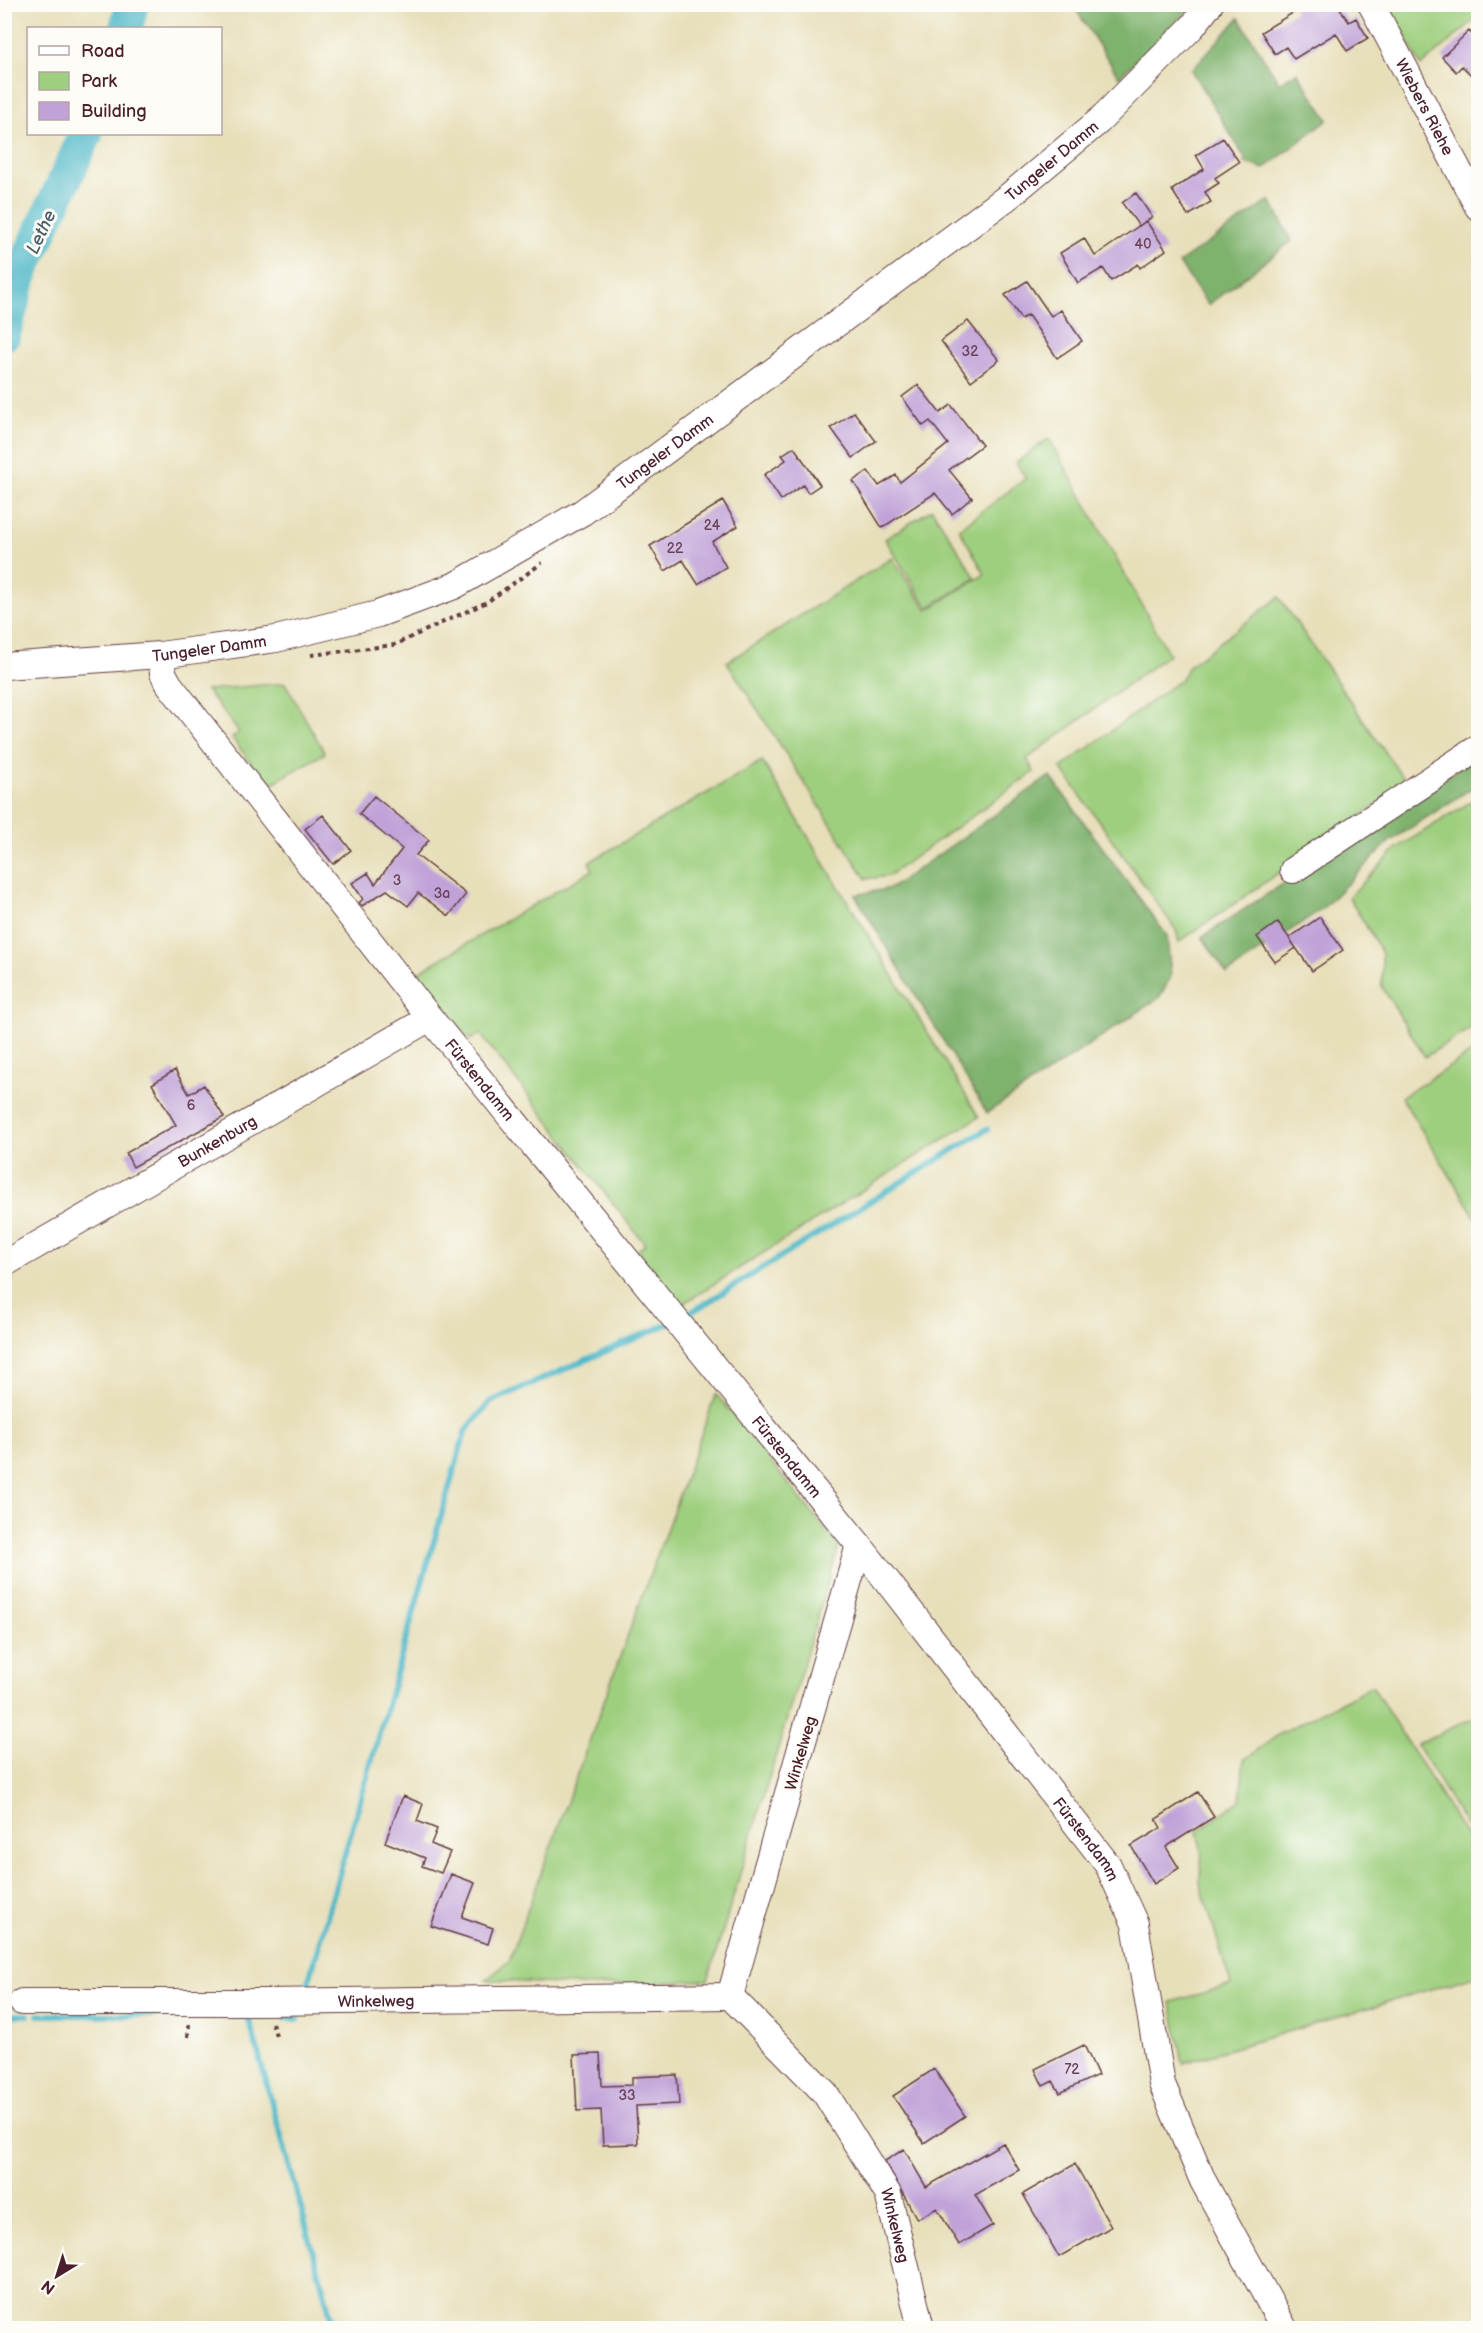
<svg xmlns="http://www.w3.org/2000/svg" width="1483" height="2333" viewBox="0 0 1483 2333" font-family="'Balsamiq Sans',sans-serif">
<style>
.green{fill:#9ecf7e;stroke:#747754;stroke-width:1.5}
.forest{fill:#7eb26d;stroke:#64684c;stroke-width:1.5}
.lines{fill:none;stroke-linecap:round;stroke-linejoin:round}
.stream{stroke:#4bb7c8;stroke-width:6}
.river{stroke:#4bb7c8;stroke-width:34}
.building{fill:#c0a2d8}
.minor-casing{stroke:#623c40;stroke-width:28}
.path{stroke:#623c40;stroke-width:4;stroke-dasharray:4.5 4.5;stroke-linecap:butt}
.minor{stroke:#fff;stroke-width:26}
.labels{text-anchor:middle;stroke-width:6;stroke-linejoin:round;paint-order:stroke}
.number-label{font-size:14px;fill:#684056}
.street-label{font-size:16px;fill:#4a1f2b;stroke:#fdfcf7}
.water-label{font-size:18px;font-style:italic;fill:#4a5c6a;stroke:#fdfcf7}
</style>
<rect width="100%" height="100%" fill="#fdfcf7"/>
<filter id="ink" filterUnits="userSpaceOnUse"><feTurbulence type="fractalNoise" baseFrequency=".0167" numOctaves="2"/><feDisplacementMap in="SourceGraphic" scale="12" xChannelSelector="R" yChannelSelector="G"/><feConvolveMatrix kernelMatrix="1 2 1 2 8 2 1 2 1" color-interpolation-filters="sRGB"/></filter>
<filter id="wash" filterUnits="userSpaceOnUse"><feTurbulence type="fractalNoise" baseFrequency=".008" numOctaves="4" result="noise"/><feDisplacementMap in="SourceGraphic" scale="24" xChannelSelector="R" yChannelSelector="G"/><feGaussianBlur stdDeviation="1.35" result="paint"/><feColorMatrix in="noise" values="0 0 0 0 0 0 0 0 0 0 0 0 0 0 0 0 0 1.4 0 .05"/><feComposite in="paint" operator="in"/></filter>
<g filter="url(#wash)">
<rect width="100%" height="100%" fill="#e7dfba"/>
<path class="green" d="M1388 5H1478V17L1421 66Z
M1049 438 1169 654 1027 759 1034 772 888 876 866 879 727 662 892 558 927 610 985 574 959 529 1026 478 1016 463Z
M932 509 976 578 928 608 885 539Z
M1279 597 1407 784 1179 942 1176 930 1061 768 1180 680 1190 665Z
M285 683 325 753 268 786 232 738 239 732 206 690Z
M762 761 979 1117 681 1305 637 1251 645 1244 480 1034 470 1040 418 972 593 870 589 862Z
M1478 797V1024L1425 1057 1382 987V953L1349 897 1397 848Z
M1478 1049V1221L1401 1097Z
M716 1394 839 1546 708 1980 594 1986 486 1980 509 1961Z
M1372 1686 1478 1855V1975L1183 2063 1171 2002 1231 1985 1200 1883 1202 1852 1197 1832 1240 1800 1244 1760 1281 1733Z
M1478 1716V1845L1416 1744Z"/>
<path class="forest" d="M1073 5H1193L1119 77Z
M1239 18 1279 83 1297 72 1328 119 1264 169 1245 163V158L1191 70Z
M1270 200 1292 241 1208 305 1179 263Z
M1478 756V784L1390 841 1323 908 1227 974 1202 937Z
M1050 776 1167 936 1171 977 1159 998 987 1113 855 895 891 888Z"/>
<g class="lines">
<path class="stream" d="M682 1318 987 1129
M307 1987 465 1432 490 1402 670 1323
M4 2015H28
M38 2015H176
M205 2016H248L334 2328
M285 2018 298 2019"/>
<path class="river" d="M126 28 132 4
M4 334 20 276 86 134"/>
</g>
<g id="blocks">
<path class="building" d="M1292 4H1337L1349 22 1356 18 1368 38 1347 51 1336 33 1294 59 1286 47 1275 54 1261 32 1296 11Z
M1469 31 1479 42V83L1462 66 1456 72 1442 57Z
M1223 138 1239 162 1215 178 1219 183 1205 192 1211 202 1188 216 1172 190 1204 169 1196 155Z
M1136 193 1152 217 1139 226 1122 203Z
M1146 221 1166 250 1140 268 1138 264 1111 281 1103 268 1078 283 1060 253 1084 238 1095 256Z
M1027 281 1051 316 1061 310 1082 341 1057 358 1028 315 1021 319 1005 295Z
M968 321 999 360 971 381 941 341Z
M918 385 940 413 951 405 982 445 949 470 972 498 952 514 935 493 882 528 853 481 868 471 879 486 896 475 900 482 948 444 930 421 923 426 902 397Z
M854 412 876 441 853 458 831 428Z
M794 447 820 485 808 493 803 485 781 500 764 475 786 460 782 455Z
M723 501 738 526 712 542 726 567 698 584 683 560 665 571 650 546Z
M374 796 429 840 416 855 466 894 449 916 418 893 408 906 387 890 362 906 359 903 363 899 352 883 368 873 375 884 402 849 359 814Z
M323 815 351 850 333 864 305 829Z
M1320 917 1343 950 1312 971 1289 938Z
M1278 922 1296 948 1275 962 1257 937Z
M175 1070 189 1094 204 1085 224 1117 133 1167 126 1153 176 1125 152 1084Z
M1198 1792 1214 1817 1166 1847 1179 1868 1154 1884 1131 1846 1161 1828 1156 1819Z
M403 1796 423 1804 417 1821 437 1829 431 1844 450 1852 441 1873 422 1866 425 1858 385 1842Z
M451 1874 475 1883 462 1917 493 1928 488 1944 431 1926Z
M1084 2045 1098 2075 1060 2093 1053 2081 1043 2086 1035 2069Z
M600 2054 602 2086 632 2085V2077L677 2075 679 2104 636 2106 638 2144 603 2145 601 2110 577 2111 574 2055Z
M934 2069 965 2116 924 2143 893 2096Z
M1003 2143 1019 2170 975 2195 993 2225 959 2245 937 2208 917 2219 885 2161 904 2149 926 2187Z
M1075 2164 1111 2227 1059 2257 1023 2194Z"/>
</g>
</g>
<g filter="url(#ink)">
<use href="#blocks" fill-opacity="0" stroke="#623c40" stroke-width="1.5"/>
<g class="lines">
<defs>
<g id="minor">
<path id="s1" d="M1371 4 1478 207"/>
<path id="s2" d="M160 655 163 673 169 684 430 1018 859 1545 1108 1865 1135 1924 1162 2084 1203 2181 1284 2328"/>
<path id="s3" d="M4 666 160 655 276 639 378 614 454 586 583 512 1009 196 1099 121 1192 27 1210 4"/>
<path d="M1293 870 1478 748"/>
<path id="s4" d="M4 1264 430 1018"/>
<path id="s5" d="M859 1545 730 1996 825 2093 888 2194 921 2328"/>
<path id="s6" d="M22 2002H265L730 1996"/>
</g>
</defs>
<use href="#minor" class="minor-casing"/>
<path class="path" d="M311 655 394 645 487 602 542 563
M272 2023 277 2039
M188 2037 189 2024"/>
<use href="#minor" class="minor"/>
</g>
</g>
<g class="labels">
<g class="number-label">
<text x="1143" y="249">40</text>
<text x="970" y="356">32</text>
<text x="712" y="530">24</text>
<text x="675" y="553">22</text>
<text x="397" y="885">3</text>
<text x="442" y="898">3a</text>
<text x="191" y="1110">6</text>
<text x="1072" y="2074">72</text>
<text x="627" y="2100">33</text>
</g>
<g class="street-label">
<text dy="6" stroke="none"><textPath href="#s1" startOffset="116">Wiebers Riehe</textPath></text>
<text dy="6" stroke="none"><textPath href="#s3" startOffset="1194">Tungeler Damm</textPath></text>
<text dy="6" stroke="none"><textPath href="#s3" startOffset="710">Tungeler Damm</textPath></text>
<text dy="6" stroke="none"><textPath href="#s3" startOffset="206">Tungeler Damm</textPath></text>
<text dy="6" stroke="none"><textPath href="#s2" startOffset="534">Fürstendamm</textPath></text>
<text dy="6" stroke="none"><textPath href="#s4" startOffset="246">Bunkenburg</textPath></text>
<text dy="6" stroke="none"><textPath href="#s2" startOffset="1020">Fürstendamm</textPath></text>
<text transform="translate(800 1753) rotate(-74)" y="6">Winkelweg</text>
<text dy="6" stroke="none"><textPath href="#s2" startOffset="1506">Fürstendamm</textPath></text>
<text dy="6" stroke="none"><textPath href="#s6" startOffset="354">Winkelweg</textPath></text>
<text dy="6" stroke="none"><textPath href="#s5" startOffset="756">Winkelweg</textPath></text>
</g>
<g class="water-label">
<text transform="translate(41 232) rotate(-65)" y="6">Lethe</text>
</g>
</g>
<rect width="1483" height="2333" fill="none" stroke="#fdfcf7" stroke-width="24"/>
<rect x="27" y="27" width="195" height="108" fill="#fdfcf7" stroke="#b5a4a5" stroke-width="1.5"/>
<rect x="39" y="46" width="30" height="9" fill="#ffffff" stroke="#b5a4a5" stroke-width="1.5"/>
<text x="81" y="57" font-size="18" fill="#4a1f2b">Road</text>
<rect x="39" y="72" width="30" height="18" fill="#9ecf7e" stroke="#b5a4a5" stroke-width="1.5"/>
<text x="81" y="87" font-size="18" fill="#4a1f2b">Park</text>
<rect x="39" y="102" width="30" height="18" fill="#c0a2d8" stroke="#b5a4a5" stroke-width="1.5"/>
<text x="81" y="117" font-size="18" fill="#4a1f2b">Building</text>
<g transform="translate(57 2276) rotate(218)" stroke="#fdfcf7" stroke-width="4.5" paint-order="stroke">
<path d="M0-4.5L10 22L0 15L-10 22Z" fill="#4a1f2b"/>
<text y="-9" font-size="16" font-weight="bold" text-anchor="middle" fill="#4a1f2b">N</text>
</g>
</svg>
